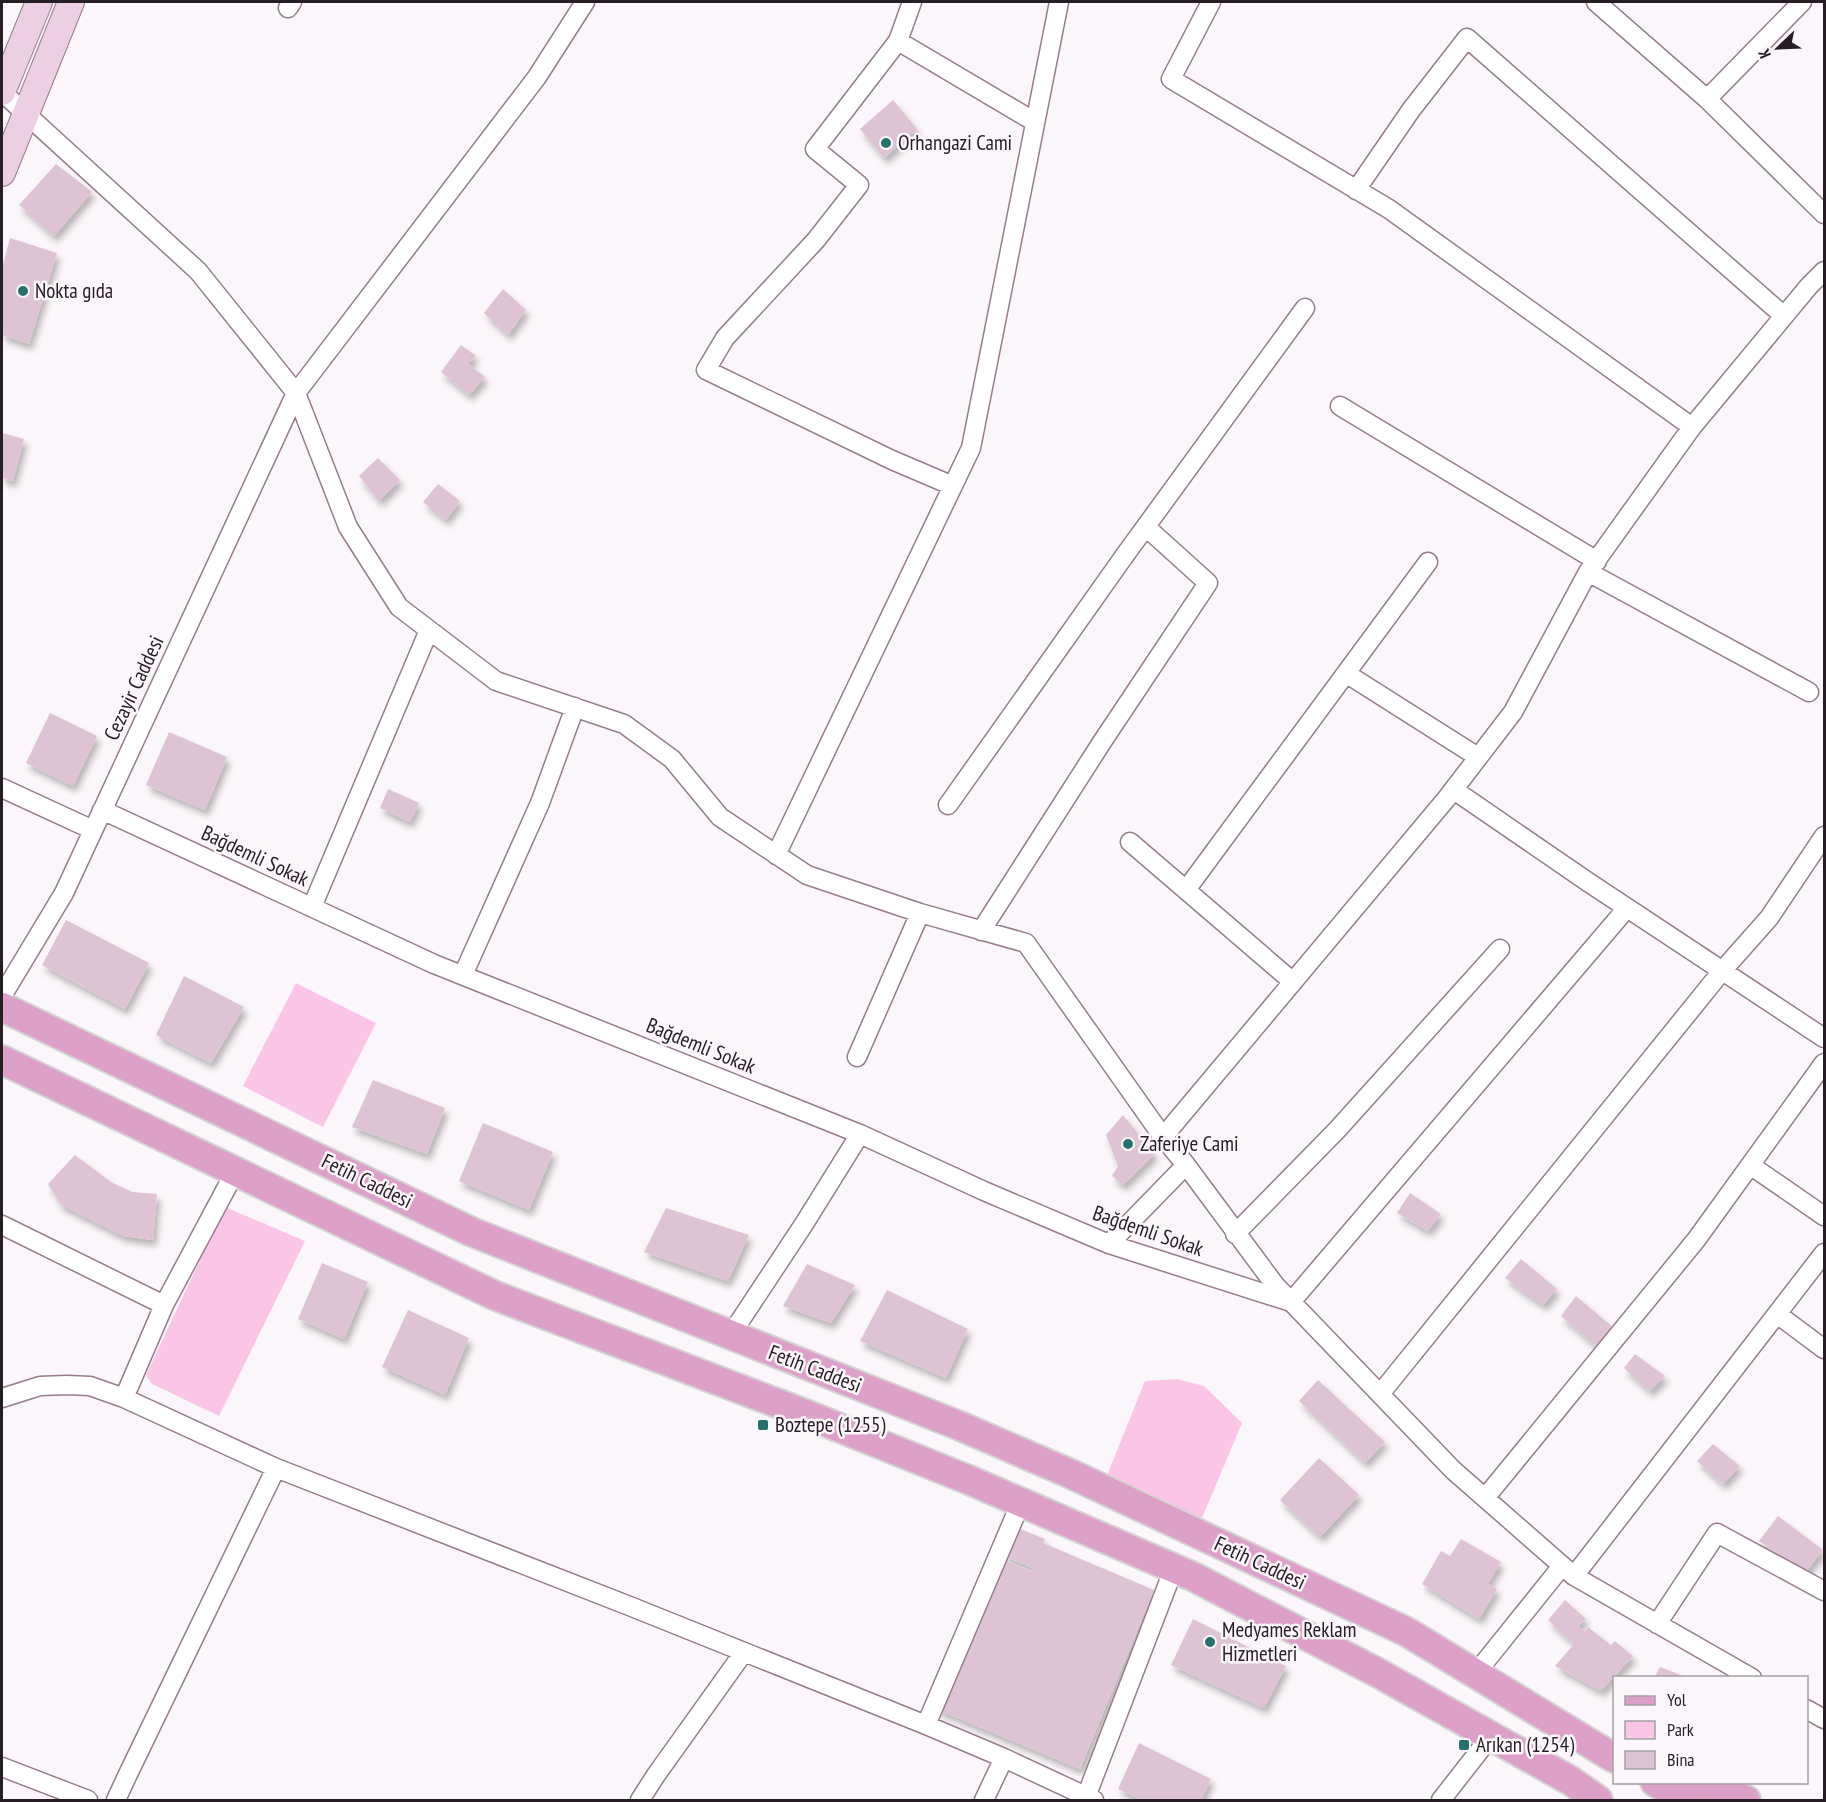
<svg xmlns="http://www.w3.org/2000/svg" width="1826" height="1802" viewBox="0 0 1826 1802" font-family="'PT Sans Narrow',sans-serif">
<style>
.green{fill:#fbc5e7}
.building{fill:#dec3d4;filter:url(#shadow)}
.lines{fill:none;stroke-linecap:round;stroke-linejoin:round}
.street-casing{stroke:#967c8c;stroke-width:21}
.secondary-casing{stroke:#967c8c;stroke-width:28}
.primary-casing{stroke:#d4d2d3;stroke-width:32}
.street{stroke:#fff;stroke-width:18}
.secondary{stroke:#edcfe4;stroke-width:26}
.primary{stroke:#dca0c9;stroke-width:28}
.poi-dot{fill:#27716d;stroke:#fbf6f9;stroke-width:2}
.labels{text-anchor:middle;stroke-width:5;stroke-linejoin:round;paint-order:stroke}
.poi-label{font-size:21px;fill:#271d24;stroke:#fbf6f9;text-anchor:start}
.street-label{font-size:21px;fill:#271d24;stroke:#fbf6f9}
</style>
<defs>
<filter id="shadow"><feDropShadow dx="3.5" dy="6" stdDeviation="3" flood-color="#0004"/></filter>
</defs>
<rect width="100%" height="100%" fill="#fbf6f9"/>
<path class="green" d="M296 983 376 1023 323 1127 243 1086Z
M225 1207 305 1241 219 1416 152 1384 146 1375Z
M1177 1379 1204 1386 1242 1423 1202 1518 1106 1478 1145 1381Z"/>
<path class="building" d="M893 100 917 129 884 158 860 129Z
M56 164 92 192 54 236 19 205Z
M10 238 57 253 29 344 2 335V268Z
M503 289 526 310 508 335 484 313Z
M461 345 476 356 468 364 485 377 469 395 441 372Z
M2 433 24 439 13 481 2 478Z
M378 458 400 480 379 501 359 476Z
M438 484 460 501 446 520 423 502Z
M50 713 97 736 73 786 26 763Z
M169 732 227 757 205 810 146 785Z
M388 789 419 803 410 822 380 808Z
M66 920 149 963 125 1009 42 965Z
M184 976 244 1007 211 1063 156 1035Z
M373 1080 445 1108 427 1154 352 1127Z
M1123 1115 1155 1154 1123 1185 1112 1176 1118 1166 1106 1135Z
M483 1123 553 1152 529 1210 459 1181Z
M75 1155 111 1182 132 1192 157 1194 153 1240 123 1236 61 1205 48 1184Z
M1410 1193 1441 1214 1428 1231 1397 1213Z
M666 1208 749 1235 728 1281 644 1252Z
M1521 1259 1557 1289 1543 1305 1505 1278Z
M322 1263 368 1282 344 1339 298 1319Z
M807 1264 855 1285 831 1323 783 1306Z
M887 1290 968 1329 946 1378 860 1341Z
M1576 1296 1615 1329 1600 1349 1561 1316Z
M408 1310 469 1338 445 1395 382 1367Z
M1635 1354 1665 1376 1650 1391 1624 1368Z
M1318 1380 1385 1442 1365 1463 1299 1401Z
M1713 1444 1740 1466 1723 1484 1697 1461Z
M1319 1458 1359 1495 1320 1537 1280 1500Z
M1778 1516 1823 1550 1805 1573 1759 1541Z
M1015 1527 1045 1539 1043 1543 1154 1590 1080 1769 936 1709 998 1558 1032 1571 1033 1568 1003 1556Z
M1461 1539 1501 1562 1488 1584 1497 1589 1479 1619 1422 1584 1441 1551 1450 1556Z
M1565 1600 1586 1619 1578 1626 1585 1632 1588 1627 1611 1645 1615 1641 1633 1656 1601 1691 1555 1666 1574 1644 1548 1620Z
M1193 1619 1286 1666 1264 1708 1171 1665Z
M1660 1667 1686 1677V1678H1654Z
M1139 1743 1211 1779 1201 1800H1142L1118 1789Z"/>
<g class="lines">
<defs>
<path id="street" d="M912 2 898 41 1035 122
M1211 2 1171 79 1389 209 1692 427
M1596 2 1707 99 1824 214
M288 8 292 2
M898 41 815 149 859 185 816 240 725 338 706 370 892 460 953 486
M2 92 198 271 296 393 348 527 399 607 496 681 624 724 672 759 720 817 807 875 920 913 1026 943 1163 1137 1186 1165 1275 1285 1453 1470 1574 1576 1752 1678
M1707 99 1802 2
M1356 190 1411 110 1467 38 1784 316
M1340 406 1597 561
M1588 572 1809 692
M1347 674 1478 757
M2 788 93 830
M1454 790 1588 882 1824 1038
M948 805 1125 555 1305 308
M102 810 434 964 860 1134 984 1191 1109 1244 1291 1302 1627 908
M1130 842 1293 982
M776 855 971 448 1059 2
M1186 890 1428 562
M312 907 429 630
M981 931 1102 742 1208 583 1146 527
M463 975 540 803 575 707
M2 996 64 893 296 393 537 77 585 2
M857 1057 920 913
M1163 1137 1447 798 1513 712 1588 572 1692 427 1809 286 1824 271
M1750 1165 1824 1216
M2 1225 164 1305
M1235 1234 1337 1130 1500 949
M1109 1244 1186 1165
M1777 1314 1824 1349
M730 1336 804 1224 860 1134
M1380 1394 1722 971 1769 918 1824 836
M2 1398 40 1386 67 1385 90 1386 124 1398 276 1468 632 1607 926 1725 1004 1758 1094 1800
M124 1398 164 1305 235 1172
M1485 1498 1696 1240 1824 1063
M1574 1576 1824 1253
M1657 1624 1717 1533 1824 1591
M1476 1673 1562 1566
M1806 1709 1824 1719
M926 1725 1021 1502
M2 1767 88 1800
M1086 1797 1174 1568
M116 1800 129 1772 276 1468
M640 1800 656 1775 744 1652
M984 1800 1004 1758
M1441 1800 1491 1736"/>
<path id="secondary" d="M2 92 39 2
M2 173 71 2"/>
<path id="primary" d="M2 1007 472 1232 960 1426 1071 1474 1407 1632 1614 1758
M2 1060 496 1296 803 1413 969 1480 1194 1577 1380 1674 1571 1781 1598 1800
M1655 1782 1685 1800
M1695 1782 1746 1800"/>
</defs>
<use href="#street" class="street-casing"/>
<use href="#secondary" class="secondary-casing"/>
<use href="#primary" class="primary-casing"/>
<use href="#street" class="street"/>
<use href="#secondary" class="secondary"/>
<use href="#primary" class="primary"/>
</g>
<g class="poi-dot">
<circle cx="886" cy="143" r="6"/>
<circle cx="23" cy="291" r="6"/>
<circle cx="1128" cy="1144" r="6"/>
<rect x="757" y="1419" width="12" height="12" rx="3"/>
<circle cx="1210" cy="1642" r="6"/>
<rect x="1458" y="1739" width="12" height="12" rx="3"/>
</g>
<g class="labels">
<g class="poi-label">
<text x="898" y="150">Orhangazi Cami</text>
<text x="35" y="298">Nokta gıda</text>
<text x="1140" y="1151">Zaferiye Cami</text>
<text x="775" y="1432">Boztepe (1255)</text>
<text x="1222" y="1637">Medyames Reklam<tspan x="1222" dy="24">Hizmetleri</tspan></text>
<text x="1476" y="1752">Arıkan (1254)</text>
</g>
<g class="street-label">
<text transform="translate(134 688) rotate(-65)" y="7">Cezayir Caddesi</text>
<text transform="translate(255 856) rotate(25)" y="7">Bağdemli Sokak</text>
<text transform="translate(701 1046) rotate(22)" y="7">Bağdemli Sokak</text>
<text transform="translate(367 1181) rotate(26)" y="7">Fetih Caddesi</text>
<text transform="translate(1148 1231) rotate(19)" y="7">Bağdemli Sokak</text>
<text transform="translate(815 1369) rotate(21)" y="7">Fetih Caddesi</text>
<text transform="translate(1260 1563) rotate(25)" y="7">Fetih Caddesi</text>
</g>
</g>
<rect width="1826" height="1802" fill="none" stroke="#271d24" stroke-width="6"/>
<rect x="1613" y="1676" width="195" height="108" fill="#fbf6f9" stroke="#a69fa4" stroke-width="1.5"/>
<rect x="1625" y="1696" width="30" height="9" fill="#dca0c9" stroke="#a69fa4" stroke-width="1.5"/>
<text x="1667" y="1706" font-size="18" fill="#271d24">Yol</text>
<rect x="1625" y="1721" width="30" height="18" fill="#fbc5e7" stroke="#a69fa4" stroke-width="1.5"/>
<text x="1667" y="1736" font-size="18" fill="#271d24">Park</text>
<rect x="1625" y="1751" width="30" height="18" fill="#dec3d4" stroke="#a69fa4" stroke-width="1.5"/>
<text x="1667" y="1766" font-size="18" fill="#271d24">Bina</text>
<g transform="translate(1778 48) rotate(247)" stroke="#fbf6f9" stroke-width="4.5" paint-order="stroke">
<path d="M0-4.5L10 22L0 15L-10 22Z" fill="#271d24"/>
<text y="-9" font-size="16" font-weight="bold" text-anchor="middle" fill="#271d24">K</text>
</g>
</svg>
